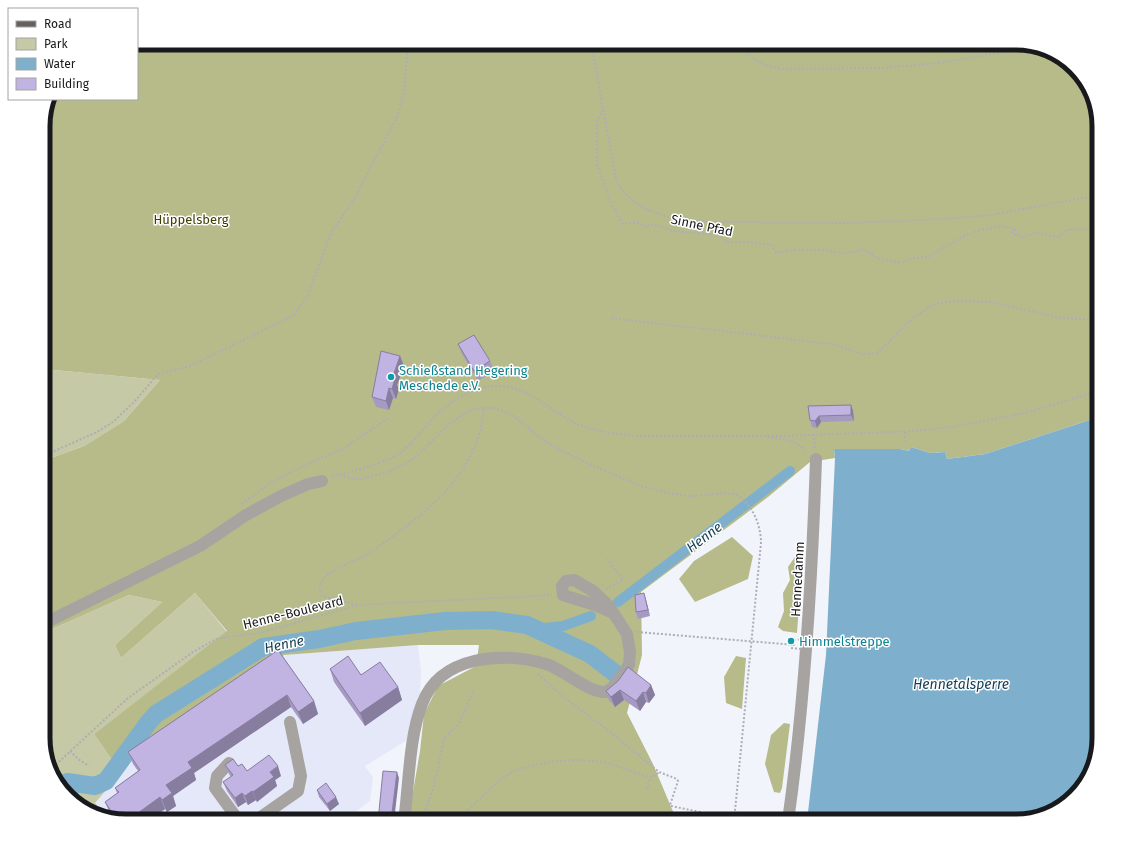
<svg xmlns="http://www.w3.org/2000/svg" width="1142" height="864" viewBox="0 0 1142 864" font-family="'Fira Sans',sans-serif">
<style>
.built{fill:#e4e8f8}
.green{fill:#c5c9a5}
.forest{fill:#b7bb8a}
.water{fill:#7eb0cd}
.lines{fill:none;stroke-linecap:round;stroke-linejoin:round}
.canal{stroke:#7eb0cd;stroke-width:10}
.river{stroke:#7eb0cd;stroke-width:18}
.path{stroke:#adaeb5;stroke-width:2;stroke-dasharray:2 2;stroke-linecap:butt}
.minor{stroke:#a6a3a0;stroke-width:12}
.major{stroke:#65615c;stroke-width:12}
.path-bridge{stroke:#adaeb5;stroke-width:2;stroke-dasharray:2 2;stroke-linecap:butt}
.wall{fill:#a69ac2}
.shaded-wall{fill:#877d9e}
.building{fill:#c1b3e2;stroke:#877d9e}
.culture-dot{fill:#0f9aa8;stroke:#fff;stroke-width:1.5}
.labels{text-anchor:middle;stroke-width:3;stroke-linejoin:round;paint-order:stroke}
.park-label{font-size:13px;fill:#3d3f00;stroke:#fff}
.street-label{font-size:13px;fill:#18191c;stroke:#fff}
.culture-label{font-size:13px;fill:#0d838f;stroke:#fff;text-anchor:start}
.water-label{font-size:14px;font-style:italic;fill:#143e53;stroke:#fff}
.rim{fill:none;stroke:#18191c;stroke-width:5}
</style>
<rect width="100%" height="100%" fill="#f2f4fc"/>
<path class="built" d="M418 645 421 671 420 693 412 717 409 739 365 766 373 777 370 801 343 821H126L90 809 131 760 284 655Z"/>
<path class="green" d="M43 369 160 380 124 421 84 446 43 461Z
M195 593 227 632 94 734 121 773 95 803 104 813 75 804 52 775 43 743V633L129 595 162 602 115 645 121 658Z"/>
<path class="forest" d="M137 43H1016L1067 60 1090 89 1099 126V417L985 454 947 459 945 452 930 453 911 447 909 451 900 449H834L835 458 810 462 768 497 641 592 642 655 627 713 653 764 677 821H408L420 751 424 714 438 686 476 666 479 645H418L284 655 131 760 121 773 94 734 227 631 195 593 121 658 115 645 162 602 129 595 43 633V461L84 446 124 421 160 380 43 369V121L49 99H137Z
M732 537 753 556 748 579 695 602 679 579 694 561Z
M799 551H803L797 633 783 631 778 627 784 611 783 593 790 580 788 567Z
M736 656 746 658 742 709 726 703 724 677Z
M784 723 790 724 782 788 780 793 774 792 765 764 771 735Z"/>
<path class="water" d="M1099 417V738L1082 789 1052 812 1016 821H807L826 655 835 458 834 449H900L909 451 911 447 930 453 945 452 947 459 985 454Z"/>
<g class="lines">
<path class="canal" d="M618 602 790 471
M535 629 563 626 591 616"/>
<path class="river" d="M61 786 67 782 95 786 106 781 148 723 156 714 263 647 319 639 356 631 445 621 492 620 527 625 590 654 616 674"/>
<path class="path" d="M591 43 616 180C633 214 673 219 707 222L847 223 948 219 991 215 1099 195
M739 43 750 56 762 64 782 69 883 68 940 63 1029 48
M604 110 597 121V165L612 206 623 224 637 222 646 227 651 224 663 227 672 231 718 235 727 242H745L772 245 776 253C789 250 803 249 817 250 835 251 846 256 864 249L877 258 901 263 912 258 928 257 962 237 980 230 1003 226 1017 230 1010 232 1022 237 1038 233 1058 237 1066 230 1099 228
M611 318 833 344 861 354 878 353 905 325 919 314 932 305 952 301 990 302 1061 318 1099 320
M905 432V441
M814 434 815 449
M767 437C781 440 800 438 806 454
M43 456 95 433 113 422 135 401 158 374 190 366 294 315 308 295 332 231 354 199 397 117 404 92 408 43
M340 475 354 479H361C379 475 398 470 414 458 435 441 455 410 484 408 509 406 523 425 541 438 546 442 553 445 559 449 586 463 614 475 642 486 656 491 675 495 690 496 702 496 728 490 738 496 753 505 761 526 761 543L734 821
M332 477C352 471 381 465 398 454 411 446 420 433 430 422 448 401 475 384 504 386 526 388 553 411 573 422 593 432 614 433 635 436H783L915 431 952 427 1025 413 1099 391
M242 504 270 483 309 463 343 449 388 418
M606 589 623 580 607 559
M357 605 322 596 319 589C322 570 350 564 364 556 378 548 391 538 404 528 445 497 479 462 484 408
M637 632 796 645
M538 674 566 699 609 731 659 772 677 779 678 781 670 805 671 806 700 812 697 821
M70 751 78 759 89 766
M50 770 128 698 193 652 216 639 263 632 358 605 552 595
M647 789 650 778
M615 815 631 821
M421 821 434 787 444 738 459 724 473 692
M456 821C478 805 495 776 523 768 549 760 584 757 611 764 619 766 647 778 651 777 654 777 657 774 659 772
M538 821 556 814"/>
<path class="minor" d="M43 624 200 546 246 515 281 496 308 484 322 481
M229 763 217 776 215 788 239 821
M255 821 298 791 301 776 290 722
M404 821C409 785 409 737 422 704 440 655 504 651 546 664 565 670 588 693 606 692L613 687 629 665 630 652 627 634 609 606 593 591 574 580 566 581 562 586 563 595 566 596 595 605 613 613
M788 821C805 701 812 580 816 459"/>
<path class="major" d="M563 821 582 818 606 821"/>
<path class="path-bridge" d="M801 649 791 648V641L802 639"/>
</g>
<path class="wall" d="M458 344 490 361 494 371 478 381 462 354Z
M400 356 404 366 397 385 399 389 396 399 393 398 389 410 376 407 372 397Z
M851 405 853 411 854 421 821 422 817 428 812 427 810 420 808 406Z
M646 600 650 616 638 619 636 612Z
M278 650 314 701 318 714 303 724 291 707 194 773 196 780 173 796 176 806 167 812 165 809 149 821H126L111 816 105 802 117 793 115 788 138 771 133 764 128 752Z
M330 669 361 675 398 687 402 700 365 726 334 682Z
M651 685 655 695 649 703 646 702 640 711 624 700 615 707 609 700 606 691Z
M225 765 238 766 247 771 281 776 275 780 277 786 257 802 256 800 248 805 246 802 238 807 227 791 223 782 231 777 229 774Z
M317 790 339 804 330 811 319 797Z"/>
<path class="shaded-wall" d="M400 356 404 366 397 385 399 389 396 399 392 389V379Z
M389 388 393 398 389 410 386 401Z
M851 405 853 411 854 421 851 415Z
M819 416 821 422 817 428 815 421Z
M644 593 646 600 650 616 648 610Z
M651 685 655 695 649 703 646 693Z
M398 687 402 700 365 726 360 713Z
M620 690 624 700 615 707 611 697Z
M643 692 646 702 640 711 636 701Z
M287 695 291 707 194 773 196 780 173 796 176 806 167 812 162 800 166 785 188 762Z
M314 701 318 714 303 724 298 712Z
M278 766 281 776 275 780 277 786 257 802 253 792 270 772Z
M397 772 399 778 394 821H391Z
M252 791 256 800 248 805 245 796Z
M242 793 246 802 238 807 235 798Z
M160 797 165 809 149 821H127Z
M336 797 339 804 330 811 327 804Z"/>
<path class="building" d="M474 335 490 361 474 371 458 344Z
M381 351 400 356 392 379H395L392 389 389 388 386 401 372 397Z
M851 405V415L819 416 815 421 810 420 808 406Z
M644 593 648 610 636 612 635 595Z
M278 650 314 701 298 712 287 695 188 762 192 768 166 785 172 793 162 800 160 797 127 821 115 817 105 802 119 792 115 788 140 770 128 752Z
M348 656 361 675 380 662 398 687 360 713 330 669Z
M628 667 651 685 646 693 643 692 636 701 620 690 611 697 606 691 618 681Z
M269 755 278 766 270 772 274 777 253 792 252 791 245 796 242 793 235 798 223 782 233 775 225 765 233 759 238 766 242 764 247 771Z
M383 771 397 772 391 821H378Z
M326 783 336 797 327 804 317 790Z"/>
<g class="culture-dot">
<circle cx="391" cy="377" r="4"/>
<circle cx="791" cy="641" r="4"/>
</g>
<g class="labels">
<g class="park-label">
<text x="191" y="224">Hüppelsberg</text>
</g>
<g class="street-label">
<text transform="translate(702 225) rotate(12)" y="5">Sinne Pfad</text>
<text transform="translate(797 579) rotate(-87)" y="5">Hennedamm</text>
<text transform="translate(293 612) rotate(-14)" y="5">Henne-Boulevard</text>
</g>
<g class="culture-label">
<text x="399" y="375">Schießstand Hegering<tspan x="399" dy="15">Meschede e.V.</tspan></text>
<text x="799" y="646">Himmelstreppe</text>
</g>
<g class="water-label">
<text transform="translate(704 537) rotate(-37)" y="5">Henne</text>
<text transform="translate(284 644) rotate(-12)" y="5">Henne</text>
<text x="961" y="689">Hennetalsperre</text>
</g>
</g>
<path d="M0 0H1142V864H0ZM126 50H1016A76 76 0 0 1 1092 126V738A76 76 0 0 1 1016 814H126A76 76 0 0 1 50 738V126A76 76 0 0 1 126 50Z" fill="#fff" fill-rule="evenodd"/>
<path class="rim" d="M126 50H1016A76 76 0 0 1 1092 126V738A76 76 0 0 1 1016 814H126A76 76 0 0 1 50 738V126A76 76 0 0 1 126 50Z"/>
<rect x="8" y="8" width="130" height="92" fill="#ffffff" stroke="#a3a3a4"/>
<rect x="16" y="21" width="20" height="6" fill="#65615c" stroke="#a3a3a4"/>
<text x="44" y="28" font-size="12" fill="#18191c">Road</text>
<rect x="16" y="38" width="20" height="12" fill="#c5c9a5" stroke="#a3a3a4"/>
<text x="44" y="48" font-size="12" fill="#18191c">Park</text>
<rect x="16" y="58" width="20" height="12" fill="#7eb0cd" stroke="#a3a3a4"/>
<text x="44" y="68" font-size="12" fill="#18191c">Water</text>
<rect x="16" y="78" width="20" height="12" fill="#c1b3e2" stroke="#a3a3a4"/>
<text x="44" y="88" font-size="12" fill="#18191c">Building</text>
</svg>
